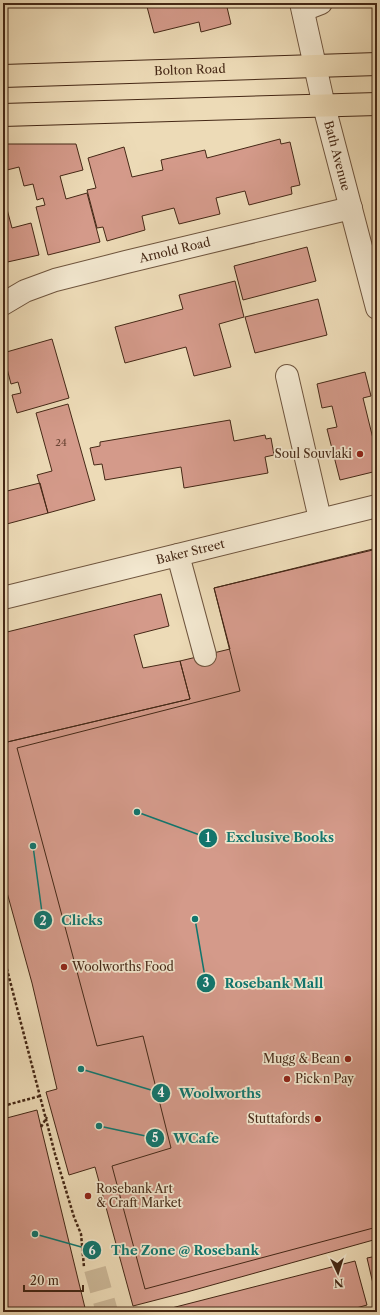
<svg xmlns="http://www.w3.org/2000/svg" width="380" height="1315" viewBox="0 0 380 1315" font-family="'Libre Caslon Text',serif">
<style>
.building{fill:#d49a8a;stroke:#452816}
.lines{fill:none;stroke-linecap:round;stroke-linejoin:round}
.minor-tunnel{stroke:#cbb797;stroke-width:22;stroke-dasharray:22 11;stroke-linecap:butt}
.minor-casing{stroke:#6f553e;stroke-width:24}
.major-casing{stroke:#452816;stroke-width:24}
.path{stroke:#452816;stroke-width:2.5;stroke-dasharray:3 2;stroke-linecap:butt}
.minor{stroke:#f3e8d0;stroke-width:22}
.major{stroke:#eddbb7;stroke-width:22}
.poi-dot{fill:#8f2418;stroke:#f3e8d0;stroke-width:1.5}
.labels{text-anchor:middle;stroke-width:3.5;stroke-linejoin:round;paint-order:stroke}
.number-label{font-size:10px;fill:#694433}
.street-label{font-size:12px;fill:#452816;stroke:#f3e8d0}
.poi-label{font-size:12px;fill:#452816;stroke:#f3e8d0;text-anchor:end}
.leader{fill:none;stroke:#0f766e;stroke-width:1.5}
.callout-dot{fill:#0f766e;stroke:#f3e8d0;stroke-width:1.5}
.mark-label{font-size:12px;text-anchor:middle;font-weight:bold;fill:#fff}
.callout-label{font-size:13px;text-anchor:middle;font-weight:bold;fill:#0f766e;stroke:#f3e8d0;stroke-width:3.5;stroke-linejoin:round;paint-order:stroke}
</style>
<rect width="100%" height="100%" fill="#eddbb7"/>
<filter id="stains"><feTurbulence type="fractalNoise" baseFrequency=".005" numOctaves="4"/><feColorMatrix values="0 0 0 0 .2 0 0 0 0 .09 0 0 0 0 .02 0 0 0 .5 -.17"/></filter>
<radialGradient id="worn" r=".72"><stop offset=".6" stop-color="#630" stop-opacity="0"/><stop offset="1" stop-color="#630" stop-opacity=".3"/></radialGradient>
<path class="building" d="M146 3H226L231 24 201 32 199 22 154 33Z
M280 139 281 144 290 142 300 185 291 187 292 194 249 205 245 191 216 198 220 214 179 224 174 208 142 216 145 230 107 241 103 227 97 228 87 190 96 188 88 158 124 147 132 177 163 170 161 160 205 150 207 158Z
M3 144H76L83 170 60 176 66 199 87 193 100 242 48 255 36 207 45 205 43 198 37 200 33 184 24 186 19 167 3 171Z
M3 194 12 228 31 223 39 255 3 263Z
M307 247 316 281 243 300 234 266Z
M235 281 244 317 219 324 231 367 194 376 186 347 125 363 115 327 183 309 179 295Z
M318 299 327 335 255 353 245 317Z
M52 339 69 398 17 413 12 395 21 393 18 382 11 384 3 353Z
M365 372 371 396 363 398 377 455V471L340 480 327 429 337 427 332 406 322 408 317 384Z
M68 404 95 500 48 513 37 475 52 471 36 413Z
M230 420 234 441 265 435 266 439 271 438 274 455 265 457 268 473 184 488 181 467 105 480 102 464 94 465 90 448 100 446V442Z
M40 483 48 513 3 525V492Z
M377 548V1239L187 1292 133 1306 95 1167 69 1175 46 1092 57 1089 32 983 3 878V743L190 699 180 661 230 649 214 588Z
M377 549V1227L145 1289 112 1166 171 1148 143 1036 97 1046 17 748 240 691 214 588Z
M161 594 169 626 134 635 143 668 180 661 190 699 3 743V633Z
M37 1110 41 1127 86 1312H3V1119Z
M377 1256V1287L374 1288 367 1258Z
M355 1261 367 1305 342 1312H156Z"/>
<g class="lines">
<path class="minor-tunnel" d="M95 1269 107 1312"/>
<defs>
<g id="minor">
<path id="s1" d="M301 3 324 106 377 308"/>
<path d="M303 10 321 3"/>
<path id="s2" d="M3 304 25 291 55 280 126 262 351 208"/>
<path d="M287 376 320 519"/>
<path d="M178 555 205 655"/>
<path id="s3" d="M3 598 377 506"/>
</g>
<g id="major">
<path id="s4" d="M3 76 377 64"/>
<path d="M3 115 377 104"/>
</g>
</defs>
<use href="#minor" class="minor-casing"/>
<use href="#major" class="major-casing"/>
<path class="path" d="M3 954 55 1154 74 1217 81 1234 84 1267
M3 1106 40 1096
M41 1127 47 1117"/>
<use href="#minor" class="minor"/>
<use href="#major" class="major"/>
</g>
<g class="poi-dot">
<circle cx="360" cy="454" r="4"/>
<circle cx="64" cy="967" r="4"/>
<circle cx="348" cy="1059" r="4"/>
<circle cx="287" cy="1079" r="4"/>
<circle cx="318" cy="1119" r="4"/>
<circle cx="88" cy="1196" r="4"/>
</g>
<g class="labels">
<g class="number-label">
<text x="61" y="446">24</text>
</g>
<g class="street-label">
<text dy="4" stroke="none"><textPath href="#s4" startOffset="187">Bolton Road</textPath></text>
<text dy="4" stroke="none"><textPath href="#s1" startOffset="157">Bath Avenue</textPath></text>
<text dy="4" stroke="none"><textPath href="#s2" startOffset="181">Arnold Road</textPath></text>
<text dy="4" stroke="none"><textPath href="#s3" startOffset="193">Baker Street</textPath></text>
</g>
<g class="poi-label">
<text x="352" y="458">Soul Souvlaki</text>
<text x="72" y="971" text-anchor="start">Woolworths Food</text>
<text x="340" y="1063">Mugg &amp; Bean</text>
<text x="295" y="1083" text-anchor="start">Pick n Pay</text>
<text x="310" y="1123">Stuttafords</text>
<text x="96" y="1193" text-anchor="start">Rosebank Art<tspan x="96" dy="14">&amp; Craft Market</tspan></text>
</g>
</g>
<path class="leader" d="M137 812L208 838M33 846L43 920M195 919L206 983M81 1069L161 1093M99 1126L155 1138M35 1234L92 1250"/>
<g class="callout-dot">
<circle cx="137" cy="812" r="4"/>
<circle cx="33" cy="846" r="4"/>
<circle cx="195" cy="919" r="4"/>
<circle cx="81" cy="1069" r="4"/>
<circle cx="99" cy="1126" r="4"/>
<circle cx="35" cy="1234" r="4"/>
<circle cx="208" cy="838" r="10"/>
<circle cx="43" cy="920" r="10"/>
<circle cx="206" cy="983" r="10"/>
<circle cx="161" cy="1093" r="10"/>
<circle cx="155" cy="1138" r="10"/>
<circle cx="92" cy="1250" r="10"/>
</g>
<g class="mark-label">
<text x="208" y="842">1</text>
<text x="43" y="925">2</text>
<text x="206" y="987">3</text>
<text x="161" y="1097">4</text>
<text x="155" y="1142">5</text>
<text x="92" y="1255">6</text>
</g>
<g class="callout-label">
<text x="280" y="842">Exclusive Books</text>
<text x="82" y="925">Clicks</text>
<text x="274" y="988">Rosebank Mall</text>
<text x="220" y="1098">Woolworths</text>
<text x="196" y="1143">WCafe</text>
<text x="185" y="1255">The Zone @ Rosebank</text>
</g>
<rect width="380" height="1315" fill="none" stroke="#eddbb7" stroke-width="16"/>
<rect x="4" y="4" width="372" height="1307" fill="none" stroke="#452816" stroke-width="2"/>
<rect x="8" y="8" width="364" height="1299" fill="none" stroke="#452816"/>
<g transform="translate(338 1273) rotate(176)" stroke="#f3e8d0" stroke-width="3" paint-order="stroke">
<path d="M0-3L7 15L0 10L-7 15Z" fill="#452816"/>
<text y="-6" font-size="11" font-weight="bold" text-anchor="middle" fill="#452816">N</text>
</g>
<path d="M24 1285v6h59v-6" fill="none" stroke="#452816" stroke-width="2"/>
<text x="30" y="1285" font-size="12" fill="#452816" stroke="#f3e8d0" stroke-width="3" paint-order="stroke">20 m</text>
<rect width="100%" height="100%" filter="url(#stains)"/>
<rect width="100%" height="100%" fill="url(#worn)"/>
</svg>
